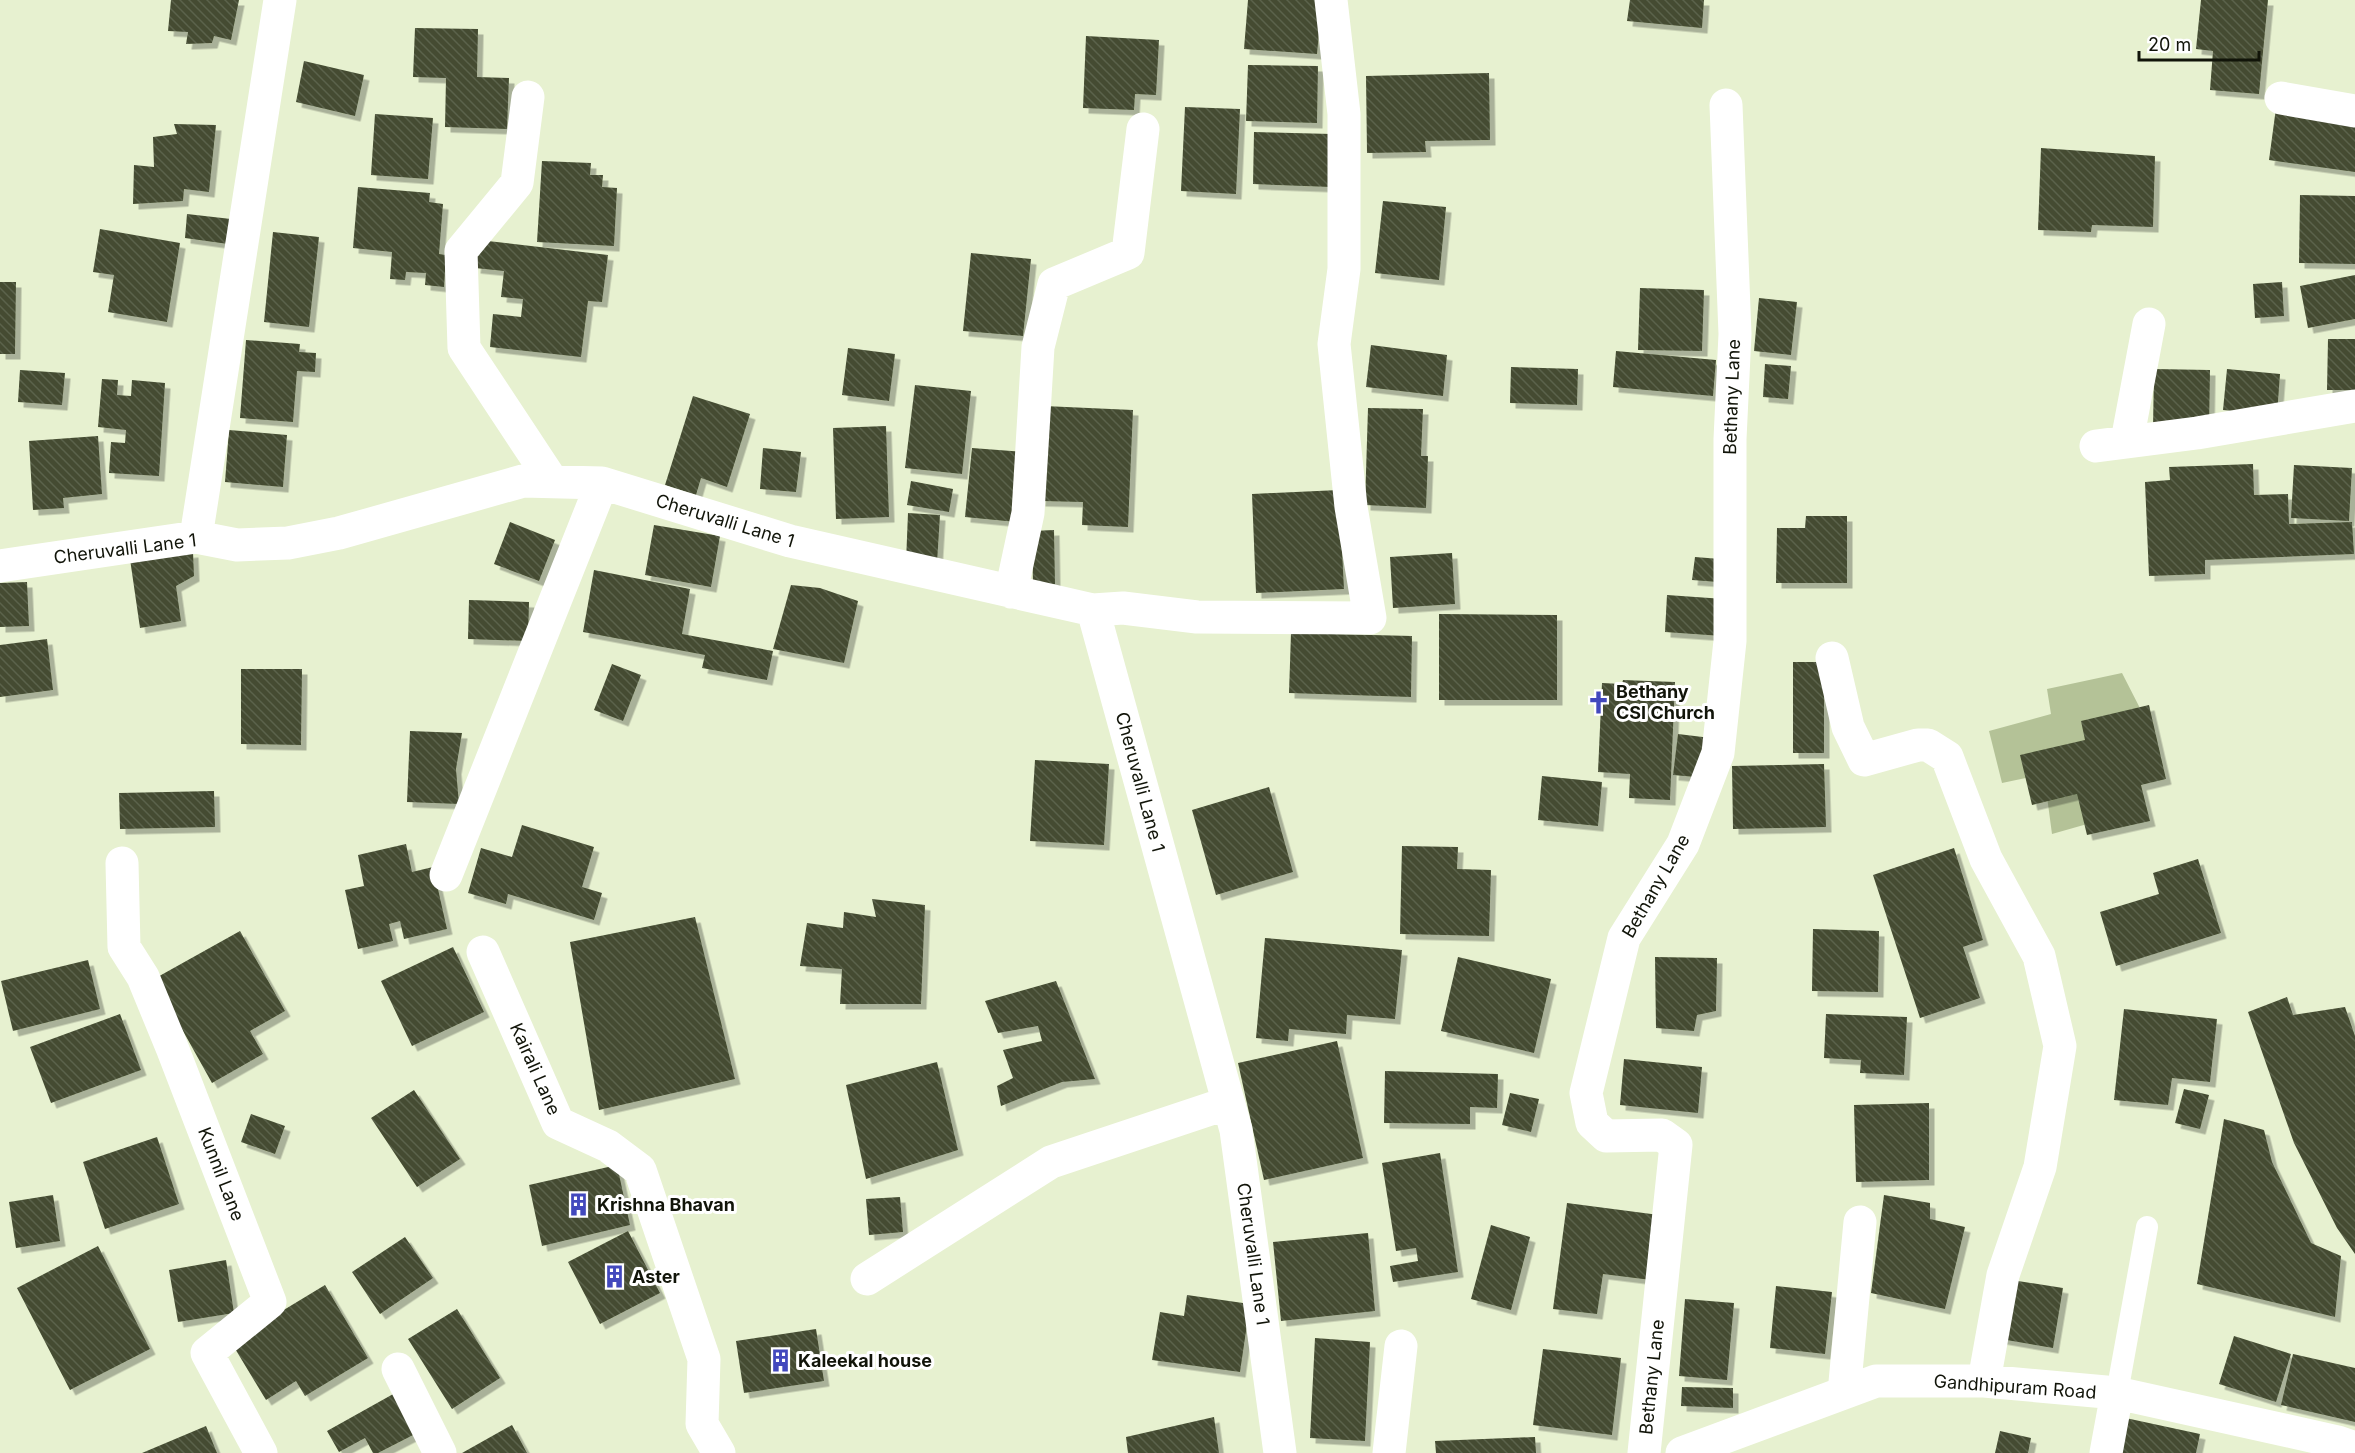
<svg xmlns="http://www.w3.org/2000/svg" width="2355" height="1453" viewBox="0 0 2355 1453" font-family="Inter,sans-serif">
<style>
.park{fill:#b4c297}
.building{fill:url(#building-back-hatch);filter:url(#shadow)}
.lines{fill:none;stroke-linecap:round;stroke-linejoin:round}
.service{stroke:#fff;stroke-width:22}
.minor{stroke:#fff;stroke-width:33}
.labels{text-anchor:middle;stroke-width:6;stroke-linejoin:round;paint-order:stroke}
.street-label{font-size:18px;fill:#111409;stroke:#fff}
.poi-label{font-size:18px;font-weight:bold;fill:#111409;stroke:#fff;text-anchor:start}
</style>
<defs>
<pattern id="building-back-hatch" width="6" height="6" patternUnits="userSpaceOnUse" patternTransform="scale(1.5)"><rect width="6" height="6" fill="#444c31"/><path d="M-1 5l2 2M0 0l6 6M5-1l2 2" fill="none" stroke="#5b624b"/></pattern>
<filter id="shadow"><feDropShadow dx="5.5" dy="5.5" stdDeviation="0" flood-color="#0004"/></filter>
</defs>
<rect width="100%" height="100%" fill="#e7f1d0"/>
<path class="park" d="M2122 673 2144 716 2140 809 2052 834 2044 774 2002 783 1989 731 2051 714 2047 689Z"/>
<path class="building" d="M171 0H239L231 40 214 36 212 43 186 44 188 32 168 31Z
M1248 0H1322L1317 54 1244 49Z
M1630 0H1704L1702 28 1627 21Z
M2201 0H2268L2259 94 2210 90 2213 51 2196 49Z
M415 28 478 29 477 77 509 78 507 129 445 127 446 78 413 77Z
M1086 36 1159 40 1156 95 1135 94 1134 110 1083 108Z
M304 61 364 75 355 116 296 102Z
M1248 65 1318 66 1317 123 1246 121Z
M1489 73 1490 140 1425 141 1426 152 1367 153 1366 76Z
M1185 107 1240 109 1236 194 1181 191Z
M2276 108 2355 119V172L2269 160Z
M375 114 433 118 428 179 371 175Z
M174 124 216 125 209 192 184 189 183 201 133 204 134 165 154 167 153 137 177 134Z
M1254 132 1332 134 1331 187 1253 184Z
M2041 148 2155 156 2153 227 2092 225 2091 232 2038 230Z
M542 161 591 163 590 175H603L602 187 617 188 614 246 537 242Z
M358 187 430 193 429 202 443 204 439 254 446 255 444 287 425 285 426 273 406 272 405 280 390 279 392 252 353 248Z
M2300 195 2355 196V264L2299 263Z
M1383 201 1446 207 1439 280 1375 273Z
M187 214 231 219 228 244 185 238Z
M100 229 180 243 167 322 108 312 114 275 93 272Z
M273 232 319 237 309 327 264 322Z
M479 240 608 255 602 302 588 301 581 357 490 347 493 314 521 317 523 299 501 297 504 271 475 268Z
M971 253 1031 259 1023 336 963 331Z
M2355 275V319L2308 328 2300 286Z
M0 282H16L15 354H0Z
M2282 282 2284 316 2255 318 2253 284Z
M1640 288 1704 290 1702 351 1638 350Z
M1759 298 1797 302 1791 355 1754 351Z
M2328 339H2355V390H2327Z
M246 340 300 344 299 352 316 353 315 372 297 371 293 422 240 418Z
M1371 345 1447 355 1443 396 1366 387Z
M848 348 895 354 889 401 842 395Z
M1616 351 1716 360 1713 396 1613 387Z
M1765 364 1791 366 1788 399 1763 397Z
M1511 367 1578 369 1577 405 1510 403Z
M2154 369 2210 370 2209 431 2153 429Z
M2227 369 2280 374 2277 415 2223 410Z
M20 370 65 373 62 405 18 402Z
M102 379 118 380 117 395 131 396 132 380 165 383 159 476 109 473 111 442 125 443 126 430 98 427Z
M915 385 971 391 962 474 905 468Z
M693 396 750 414 727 487 701 478 696 495 665 485Z
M1044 406 1133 410 1128 527 1082 525 1083 502 1040 501Z
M1368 408 1423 409 1421 456H1428L1426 508 1365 505Z
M886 426 889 517 836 519 833 428Z
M229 430 287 435 283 487 225 482Z
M98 436 102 494 63 498 64 508 33 510 29 441Z
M763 448 801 452 796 492 760 489Z
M972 448 1023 452 1016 522 965 517Z
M2253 464 2254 495 2288 494 2289 524 2352 522 2354 554 2205 560V574L2149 576 2145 482 2170 480 2169 467Z
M2294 465 2352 468 2349 521 2291 518Z
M911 481 953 489 949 512 907 505Z
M1339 490 1344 589 1256 593 1252 494Z
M908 513 940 515 937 563 906 562Z
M1806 516H1847V583H1776L1777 528H1805Z
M510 522 555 540 539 581 494 564Z
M654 525 720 536 711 587 645 575Z
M1054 530 1055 584 1033 585 1032 531Z
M193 552 194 576 176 586 181 621 140 628 130 559Z
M1452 553 1455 604 1393 608 1390 557Z
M1695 557 1720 559 1718 582 1692 580Z
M594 570 690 589 682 634 773 651 767 680 702 668 705 655 583 632Z
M27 582 29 626 0 627V583Z
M791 585 820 588 858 601 844 663 773 649Z
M1667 595 1724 599 1722 636 1665 632Z
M469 600 529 602 528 641 468 639Z
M1439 614 1557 615V700H1439Z
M1291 633 1412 636 1411 697 1289 693Z
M47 639 53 690 0 697V645Z
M1793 662H1824V753H1793Z
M612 664 641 675 623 721 594 710Z
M241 669H302L301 745 241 744Z
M1623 680 1675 682 1670 800 1629 798 1630 774 1598 772 1602 683 1622 684Z
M2149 705 2166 779 2141 785 2150 821 2087 835 2077 794 2032 805 2020 755 2085 740 2081 721Z
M410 731 462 733 456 769 459 804 407 802Z
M1678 734 1711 738 1707 778 1673 775Z
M1035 760 1109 764 1104 845 1030 841Z
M1824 764 1826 827 1733 829 1732 766Z
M1542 776 1602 782 1598 826 1538 820Z
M1269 787 1293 872 1216 895 1192 810Z
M214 791 215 827 120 829 119 793Z
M522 825 594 847 582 887 602 893 594 920 508 894 506 904 468 893 481 848 512 857Z
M406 844 412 872 433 867 447 929 404 939 400 921 389 924 393 941 358 949 345 890 364 886 358 855Z
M1402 846 1458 847 1457 869 1491 870 1489 936 1400 934Z
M1954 848 1983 940 1963 947 1980 998 1920 1018 1873 875Z
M2198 859 2221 933 2116 966 2100 912 2159 894 2153 873Z
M872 899 925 905 921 1004H840L842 969 800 966 807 923 843 928 844 912 876 917Z
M695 917 735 1079 599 1110 570 942Z
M1813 929 1879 931 1878 992 1812 991Z
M240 931 285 1011 250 1031 263 1054 212 1083 154 979Z
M1265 938 1402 950 1395 1019 1347 1015 1346 1034 1289 1029 1288 1041 1256 1038Z
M453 947 484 1012 412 1046 381 981Z
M1458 957 1551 979 1534 1053 1441 1031Z
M1655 957 1717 958 1716 1011 1697 1015 1694 1031 1656 1028Z
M88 960 100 1009 13 1031 1 981Z
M1056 981 1095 1079 1062 1082 1001 1106 997 1086 1013 1078 1003 1050 1042 1041 1038 1026 998 1033 985 1001Z
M2287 997 2293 1015 2345 1007 2355 1036V1254L2337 1228 2294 1143 2248 1012Z
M2124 1009 2217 1019 2210 1082 2172 1078 2168 1105 2114 1100Z
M120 1014 141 1070 51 1103 30 1047Z
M1826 1014 1907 1017 1904 1075 1860 1073 1861 1060 1824 1058Z
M1337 1041 1363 1158 1264 1180 1238 1063Z
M1624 1059 1702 1067 1698 1113 1620 1105Z
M937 1062 958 1150 866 1179 846 1085Z
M1385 1071 1498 1074 1497 1108 1470 1107V1124L1384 1123Z
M2184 1089 2209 1095 2200 1129 2175 1123Z
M414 1090 460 1159 417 1187 371 1118Z
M1510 1093 1539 1099 1531 1132 1502 1125Z
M1929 1103V1180L1856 1182 1854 1105Z
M251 1114 285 1126 275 1154 241 1142Z
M2224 1119 2264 1130 2272 1162 2311 1243 2341 1256 2335 1317 2197 1284Z
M157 1137 179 1204 105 1229 83 1162Z
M1440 1153 1458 1272 1393 1282 1390 1266 1418 1261 1416 1248 1396 1251 1382 1163Z
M617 1165 630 1225 542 1246 529 1185Z
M53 1195 60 1241 16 1248 9 1202Z
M1884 1195 1930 1203V1219L1965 1227 1945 1309 1871 1293Z
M900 1197 903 1232 869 1235 866 1199Z
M1567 1203 1659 1215 1651 1280 1603 1274 1597 1314 1553 1309Z
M1491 1225 1530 1237 1511 1310 1471 1299Z
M628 1231 660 1293 600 1324 568 1262Z
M1368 1233 1375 1311 1281 1321 1273 1242Z
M405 1237 433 1278 380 1314 352 1272Z
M98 1246 150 1349 70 1390 17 1288Z
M226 1260 234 1313 178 1322 169 1270Z
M2005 1279 2063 1288 2053 1348 1995 1338Z
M325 1285 368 1358 305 1396 296 1381 266 1400 231 1342Z
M1776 1286 1832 1292 1825 1354 1770 1348Z
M1187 1295 1250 1304 1240 1372 1152 1360 1160 1312 1184 1316Z
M1685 1299 1734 1303 1727 1380 1679 1376Z
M457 1309 500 1378 452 1409 408 1339Z
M816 1329 824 1381 744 1393 736 1341Z
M2234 1336 2291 1354 2276 1402 2219 1384Z
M1315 1338 1370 1342 1365 1441 1310 1438Z
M1543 1349 1621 1358 1612 1435 1533 1425Z
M2293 1354 2355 1368V1422L2281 1405Z
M1682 1387 1733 1388V1408L1681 1406Z
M395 1393 417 1433 378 1453H373L365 1438 339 1452 327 1431Z
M1214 1417 1219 1453H1128L1126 1437Z
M2121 1417 2200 1434 2196 1453H2113Z
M512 1425 527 1453H462Z
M206 1426 217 1453H142Z
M2000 1431 2031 1438 2028 1453H1995Z
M1535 1437 1536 1453H1436L1435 1441Z"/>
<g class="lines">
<path class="service" d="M2117 1393 2147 1227"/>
<path class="minor" d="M528 97 517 183 461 251 464 348 552 481
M2281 98 2355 111
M2127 441 2149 324
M2096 446 2197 433 2355 406
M196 537 280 0
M0 566 196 537 237 545 288 543 339 533 523 481 602 483
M1011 592 1028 513 1038 347 1054 284 1128 253 1143 129
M1093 610 1123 608 1197 617 1370 618 1351 507 1334 344 1344 269V114L1331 0
M1832 658 1848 727 1864 760 1918 745H1928L1947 757 1986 859 2039 956 2060 1046 2040 1167 2003 1275 1984 1381
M122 863 124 947 143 977 173 1050 270 1302 207 1353 261 1453
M446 875 602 483 790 541 1093 610 1236 1130 1280 1453
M483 952 558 1123 608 1146 640 1170 704 1359 702 1424 719 1453
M867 1279 1051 1162 1228 1103
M398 1369 440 1453
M1844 1393 1860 1222
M1389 1453 1401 1346
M1644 1453 1676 1145 1662 1135 1606 1136 1592 1123 1586 1093 1624 938 1683 844 1718 753 1730 641V439L1735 334 1726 105
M1682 1453 1876 1381H1984L2117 1393 2338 1442 2355 1448
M2106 1453 2117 1393"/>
</g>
<defs>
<symbol id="church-bare" viewBox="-9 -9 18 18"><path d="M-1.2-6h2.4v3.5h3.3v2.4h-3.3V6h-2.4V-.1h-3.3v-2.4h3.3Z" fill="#4248bd" stroke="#fff" stroke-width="2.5" paint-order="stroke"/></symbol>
<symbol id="building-bare" viewBox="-9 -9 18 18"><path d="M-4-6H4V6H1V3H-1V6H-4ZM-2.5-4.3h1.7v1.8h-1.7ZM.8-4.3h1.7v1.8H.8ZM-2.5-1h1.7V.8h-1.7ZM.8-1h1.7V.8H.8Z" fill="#4248bd" stroke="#fff" stroke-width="2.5" paint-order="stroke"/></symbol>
</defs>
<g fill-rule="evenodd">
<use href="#church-bare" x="1582" y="686" width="33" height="33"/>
<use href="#building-bare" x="562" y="1188" width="33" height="33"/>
<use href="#building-bare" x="598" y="1260" width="33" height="33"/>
<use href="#building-bare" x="764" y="1344" width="33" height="33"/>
</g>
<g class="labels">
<g class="street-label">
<text transform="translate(1732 397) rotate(-88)" y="6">Bethany Lane</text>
<text transform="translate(725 521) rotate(17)" y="6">Cheruvalli Lane 1</text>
<text transform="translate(125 549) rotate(-7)" y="6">Cheruvalli Lane 1</text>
<text transform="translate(1140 782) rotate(75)" y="6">Cheruvalli Lane 1</text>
<text transform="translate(1656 886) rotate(-60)" y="6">Bethany Lane</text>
<text transform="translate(535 1069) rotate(66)" y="6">Kairali Lane</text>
<text transform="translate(221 1174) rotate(69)" y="6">Kunnil Lane</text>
<text transform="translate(1253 1254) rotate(82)" y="6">Cheruvalli Lane 1</text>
<text transform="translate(1652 1377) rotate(-84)" y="6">Bethany Lane</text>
<text transform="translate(2015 1387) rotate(4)" y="6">Gandhipuram Road</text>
</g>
<g class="poi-label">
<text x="1616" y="698">Bethany<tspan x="1616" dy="21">CSI Church</tspan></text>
<text x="597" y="1211">Krishna Bhavan</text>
<text x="632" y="1283">Aster</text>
<text x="798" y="1367">Kaleekal house</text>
</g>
</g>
<path d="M2139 51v9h120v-9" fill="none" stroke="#111409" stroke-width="3"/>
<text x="2148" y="51" font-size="18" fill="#111409" stroke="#ffffff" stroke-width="4.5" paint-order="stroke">20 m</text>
</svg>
